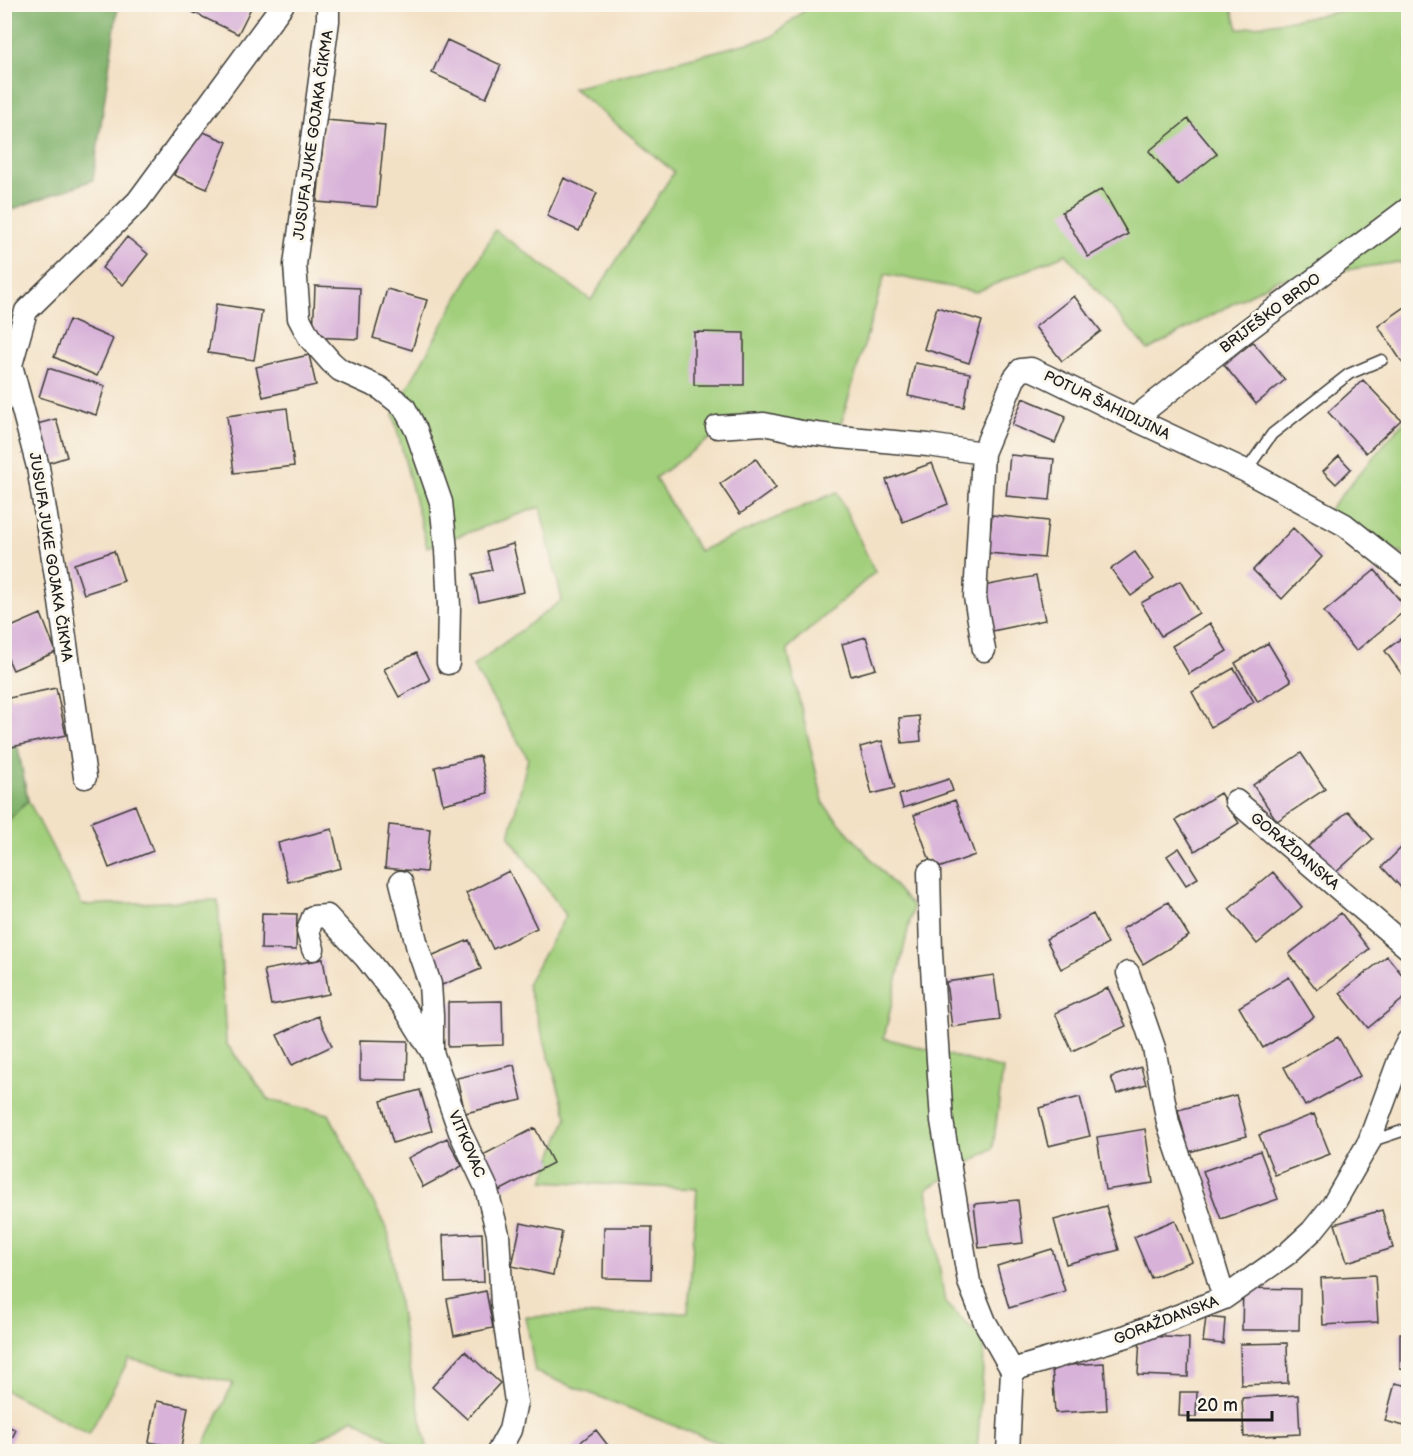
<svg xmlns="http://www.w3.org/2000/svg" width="1413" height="1456" viewBox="0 0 1413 1456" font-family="'Balsamiq Sans',sans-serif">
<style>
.green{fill:#a2cf7c;stroke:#5f764c;stroke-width:1.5}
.forest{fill:#81b26c;stroke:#4e6744;stroke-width:1.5}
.building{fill:#d8b2d9}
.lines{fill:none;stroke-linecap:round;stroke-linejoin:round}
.service-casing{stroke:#3c3a36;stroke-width:13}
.minor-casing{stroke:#3c3a36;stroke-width:25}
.service{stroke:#fff;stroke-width:10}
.minor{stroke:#fff;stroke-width:22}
.labels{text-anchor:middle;stroke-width:6;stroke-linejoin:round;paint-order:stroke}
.street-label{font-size:15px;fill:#1c1c1c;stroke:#fbf7ec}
</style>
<rect width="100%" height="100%" fill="#fbf7ec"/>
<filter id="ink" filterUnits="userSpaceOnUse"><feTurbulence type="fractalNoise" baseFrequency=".0167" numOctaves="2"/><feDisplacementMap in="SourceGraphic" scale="12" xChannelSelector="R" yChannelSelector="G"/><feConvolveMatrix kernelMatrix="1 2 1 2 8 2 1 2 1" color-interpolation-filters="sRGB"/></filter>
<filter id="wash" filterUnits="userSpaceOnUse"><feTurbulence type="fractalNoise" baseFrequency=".008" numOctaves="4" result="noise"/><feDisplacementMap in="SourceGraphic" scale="24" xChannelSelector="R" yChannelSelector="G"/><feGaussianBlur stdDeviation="1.35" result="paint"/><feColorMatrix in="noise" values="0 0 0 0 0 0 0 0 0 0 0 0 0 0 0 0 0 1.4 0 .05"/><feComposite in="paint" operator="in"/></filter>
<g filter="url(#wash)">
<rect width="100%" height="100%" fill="#f3e1c6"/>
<path class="green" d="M811 5H1231L1238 29 1378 5H1408V273L1400 262 1276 280 1148 350 1066 254 976 292 885 274 840 427 732 423 655 478 699 551 837 492 875 572 787 649 824 805 913 907 884 1038 1003 1069 993 1148 927 1189 945 1302 985 1342 977 1451H725L722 1444 535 1372 526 1317 688 1312 697 1189 543 1181 567 1117 527 984 566 915 509 837 528 758 473 666 562 600 540 507 427 547 393 414 495 230 591 300 674 172 573 88 771 37Z
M1408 416V557L1326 513Z
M28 800 82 905 218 900 226 1043 269 1100 329 1114 388 1232 406 1349 428 1451H411L353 1418 300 1451H201L233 1383 129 1359 89 1434 5 1390 4 824Z"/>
<path class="forest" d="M5 4 118 5 93 180 5 212Z
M4 675 28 800 5 824H4Z"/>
<g id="blocks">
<path class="building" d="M191 4H253L238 34 188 10Z
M447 40 501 65 486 98 432 73Z
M1188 119 1217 154 1178 185 1149 151Z
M325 120 385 125 377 207 317 202Z
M194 128 227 142 207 189 174 175Z
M564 178 597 193 579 231 547 216Z
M1102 189 1128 234 1088 257 1062 212Z
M127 237 148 254 123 285 102 268Z
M315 286 360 288 358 339 313 337Z
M387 289 427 300 412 350 373 338Z
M1074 296 1101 331 1062 361 1035 327Z
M216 304 262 311 254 360 208 353Z
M1408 305V371L1378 326Z
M937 307 982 321 969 363 924 349Z
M69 320 113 339 97 376 54 357Z
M694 332 744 333V385H694Z
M1253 342 1285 380 1256 404 1224 365Z
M309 355 316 385 263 397 256 367Z
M915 363 970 373 964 407 908 396Z
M48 368 105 386 96 415 39 397Z
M1363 380 1401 420 1366 453 1328 412Z
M1023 398 1066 416 1055 443 1012 425Z
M287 408 294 466 234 473 227 416Z
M56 419 67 457 48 463 37 424Z
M1010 455 1054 459 1050 500 1006 496Z
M1339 456 1351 469 1336 484 1323 471Z
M756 459 776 488 740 514 720 484Z
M932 463 948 504 903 522 886 480Z
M992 515 1048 521 1044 558 988 553Z
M1293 528 1322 557 1282 599 1253 570Z
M513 544 524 592 479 602 473 574 492 570 487 551Z
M114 551 124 581 84 594 74 564Z
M1135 552 1154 579 1131 596 1111 569Z
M1375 570 1407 609 1356 651 1324 612Z
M1036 576 1045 620 992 631 983 586Z
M1180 581 1199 613 1161 636 1141 603Z
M41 614 56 652 13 670 4 650V630Z
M1210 623 1227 651 1189 674 1172 646Z
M1408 633V683L1385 651Z
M866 637 876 669 851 676 842 644Z
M1268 643 1291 681 1258 702 1235 663Z
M416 653 430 680 399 697 384 669Z
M1234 668 1254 702 1211 727 1192 692Z
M56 688 66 735 7 748 4 736V699Z
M919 716 921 741 902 743 899 718Z
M882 741 895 788 872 794 860 747Z
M1301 753 1325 789 1277 821 1253 785Z
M480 756 488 793 443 804 435 767Z
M949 779 953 791 903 808 899 795Z
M1220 793 1239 823 1195 851 1176 820Z
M955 800 975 855 933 870 914 815Z
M135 805 153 851 109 868 91 822Z
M1348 811 1373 839 1333 875 1308 846Z
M389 825 430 829 426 872 385 868Z
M332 829 341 868 288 882 278 843Z
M1408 841V895L1382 867Z
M1179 848 1198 878 1186 885 1167 856Z
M509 871 537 928 493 949 466 893Z
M1273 872 1302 907 1257 944 1229 909Z
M1168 902 1189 936 1143 964 1122 929Z
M262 913 297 914 296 950 261 949Z
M1341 913 1369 949 1317 990 1289 954Z
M1093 914 1108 944 1061 969 1046 939Z
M469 940 481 969 442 985 431 956Z
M1387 956 1408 982V995L1368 1028 1340 993Z
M323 959 329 994 271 1005 264 970Z
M994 975 1000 1020 952 1027 946 982Z
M1289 977 1314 1017 1263 1048 1239 1007Z
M1108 988 1126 1026 1072 1051 1055 1013Z
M502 1001 503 1045 448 1047V1002Z
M318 1016 332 1046 292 1065 277 1035Z
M1338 1037 1360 1076 1305 1106 1284 1067Z
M360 1040 408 1041 407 1080 360 1079Z
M514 1065 522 1100 465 1113 457 1078Z
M1141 1067 1146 1084 1117 1094 1111 1077Z
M420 1090 432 1131 393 1143 381 1101Z
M1236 1095 1247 1136 1189 1152 1178 1110Z
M1080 1097 1090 1136 1048 1146 1039 1108Z
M1314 1114 1330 1154 1275 1175 1259 1135Z
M535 1128 553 1163 499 1191 481 1156Z
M1145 1129 1153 1183 1105 1190 1097 1137Z
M447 1138 462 1166 423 1187 408 1158Z
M1260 1151 1278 1199 1221 1219 1203 1171Z
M1018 1200 1023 1243 979 1248 974 1204Z
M1106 1206 1119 1250 1066 1264 1054 1220Z
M1382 1210 1393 1248 1347 1262 1335 1224Z
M1175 1220 1192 1261 1151 1278 1134 1237Z
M521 1223 562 1232 553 1275 512 1266Z
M604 1227H652L651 1279 603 1278Z
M482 1233 484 1282 445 1283 443 1235Z
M1052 1249 1065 1291 1009 1308 997 1266Z
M1375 1275 1378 1322 1323 1325 1321 1278Z
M1243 1288 1300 1289 1299 1330H1242Z
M486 1291 493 1328 454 1336 447 1299Z
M1206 1317 1225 1319 1223 1344 1203 1342Z
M1400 1333H1408V1370L1400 1369Z
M1140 1336 1189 1338 1188 1377 1138 1375Z
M1287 1343 1288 1383 1241 1385 1240 1344Z
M465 1351 500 1383 467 1419 432 1387Z
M1104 1363 1107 1410 1055 1413 1052 1366Z
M1395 1383 1408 1386V1427L1385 1421Z
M1180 1392H1197L1196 1417 1179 1416Z
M1298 1395 1300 1434 1244 1437 1242 1398Z
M157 1401 188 1407 181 1448 149 1442Z
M4 1424 16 1430 5 1452H4Z
M596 1430 613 1452H568Z"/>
</g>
</g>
<g filter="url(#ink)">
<use href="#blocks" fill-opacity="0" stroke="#3c3a36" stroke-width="1.5"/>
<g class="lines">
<defs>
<path id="service" d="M1246 471 1272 434 1349 374 1382 360
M1369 1142 1408 1129"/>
<path id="minor" d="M328 4V21L295 265 299 318 309 337 331 362 340 370 380 388 404 407 416 430 441 502 446 550 449 606 448 663
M1134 419 1238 337 1408 209
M717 427 764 424 801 432 839 437 928 445 983 453
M984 650 975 597 983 453 1014 379 1021 370 1031 369 1046 376 1134 419 1246 471 1345 525 1408 575
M85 777 59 595 38 467 11 365 26 311 138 201 283 4
M1236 801 1408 948
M929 872 931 953 942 1121 969 1282 985 1322 1012 1370
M401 882 418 949 430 984 432 1015V1052
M313 949 308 931 313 917 327 916 366 958 404 1007 432 1052 460 1132 486 1187 498 1234 502 1303 516 1402 510 1430 498 1452
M1128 973 1154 1048 1168 1123 1200 1218 1224 1298
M1012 1370 1127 1336 1224 1298 1287 1254 1312 1231 1333 1205 1369 1142 1401 1055 1408 1041
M1008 1452 1012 1370"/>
</defs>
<use href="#service" class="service-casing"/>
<use href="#minor" class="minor-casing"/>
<use href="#service" class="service"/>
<use href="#minor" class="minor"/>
</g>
</g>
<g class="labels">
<g class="street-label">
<text transform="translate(313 135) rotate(-82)" y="5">JUSUFA JUKE GOJAKA ČIKMA</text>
<text transform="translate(1270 313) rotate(-37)" y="5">BRIJEŠKO BRDO</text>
<text transform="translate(1107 405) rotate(26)" y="5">POTUR ŠAHIDIJINA</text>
<text transform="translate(51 557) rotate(81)" y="5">JUSUFA JUKE GOJAKA ČIKMA</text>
<text transform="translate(1295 851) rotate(40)" y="5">GORAŽDANSKA</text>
<text transform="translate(467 1144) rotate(67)" y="5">VITKOVAC</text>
<text transform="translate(1166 1320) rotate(-21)" y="5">GORAŽDANSKA</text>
</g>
</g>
<rect width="1413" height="1456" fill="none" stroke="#fbf7ec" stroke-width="24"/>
<path d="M1188 1411v9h84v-9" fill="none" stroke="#1c1c1c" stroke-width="3"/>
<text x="1197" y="1411" font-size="18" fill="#1c1c1c" stroke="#fbf7ec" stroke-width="4.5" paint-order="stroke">20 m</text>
</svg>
